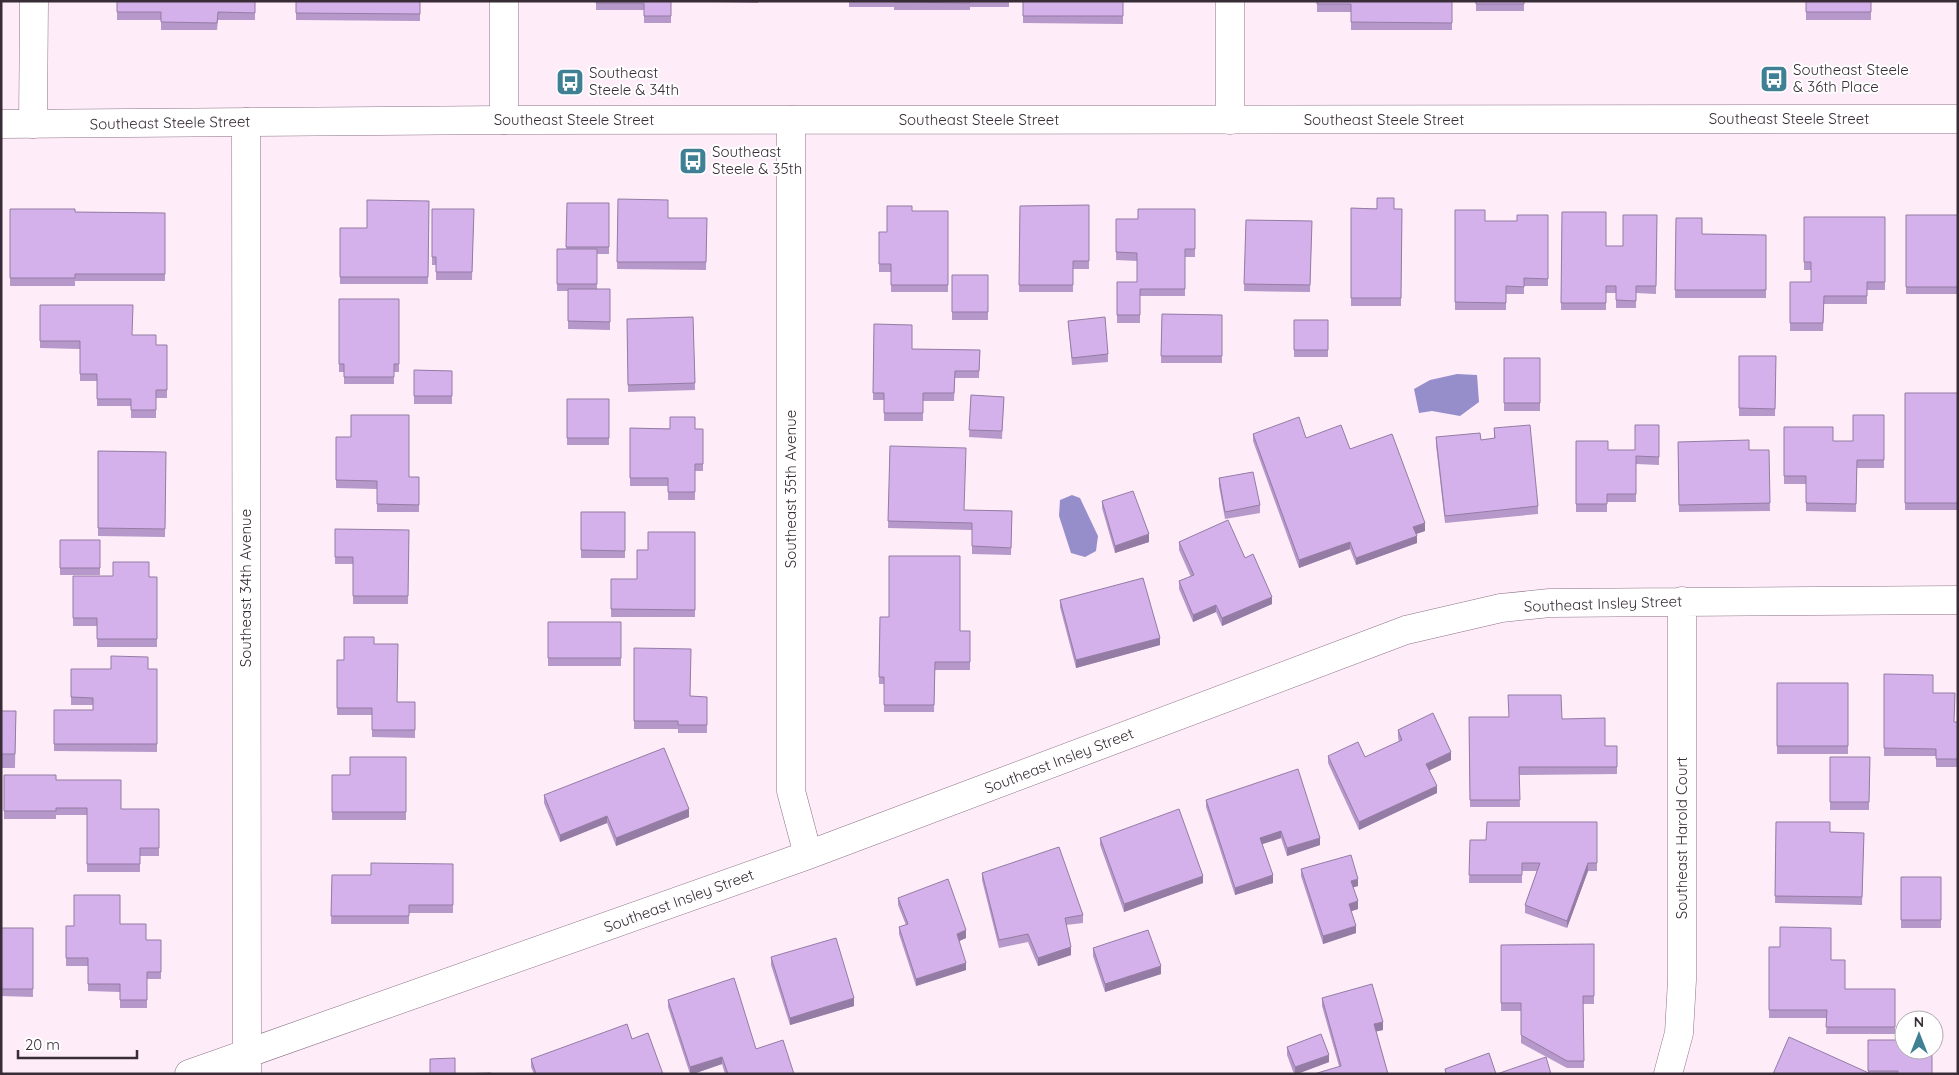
<svg xmlns="http://www.w3.org/2000/svg" width="1959" height="1075" viewBox="0 0 1959 1075" font-family="Quicksand,sans-serif">
<style>
.water{fill:#958eca}
.lines{fill:none;stroke-linecap:round;stroke-linejoin:round}
.street-casing{stroke:#8d7387;stroke-width:29}
.secondary-casing{stroke:#8d7387;stroke-width:29}
.street{stroke:#fff;stroke-width:28}
.secondary{stroke:#fff;stroke-width:28}
.wall{fill:#b698ca}
.shaded-wall{fill:#947ca4}
.building{fill:#d4b1eb;stroke:#947ca4}
.labels{text-anchor:middle;stroke-width:4;stroke-linejoin:round;paint-order:stroke}
.poi-label{font-size:15px;fill:#382d36;stroke:#fff;text-anchor:start}
.street-label{font-size:15px;fill:#382d36;stroke:#fff}
</style>
<rect width="100%" height="100%" fill="#feecf9"/>
<path class="water" d="M1457 374 1477 375 1479 402 1460 416 1432 411 1419 413 1414 389 1430 380Z
M1072 495 1080 498 1098 536 1096 551 1085 557 1071 553 1059 516 1060 500Z"/>
<g class="lines">
<defs>
<path id="street" d="M504 1V120
M1230 1V120
M791 120V791L808 855
M246 122 247 1072
M33 124 34 1
M189 1074 808 855 1406 630 1501 608 1550 603 1958 600
M1668 1074 1679 1033 1682 980V601"/>
<path id="secondary" d="M1 124 504 120 1958 119"/>
</defs>
<use href="#street" class="street-casing"/>
<use href="#secondary" class="secondary-casing"/>
<use href="#street" class="street"/>
<use href="#secondary" class="secondary"/>
</g>
<path class="wall" d="M117 1H255V20H218L217 30H161V20H117Z
M296 1H420V21L296 20Z
M596 1H671V23H644V10H596Z
M717 1H758V3L717 2Z
M849 1H1009V7H970V10H894V7H849Z
M1023 1H1123V24L1023 23Z
M1317 1H1452V30H1351V12H1317Z
M1476 1H1524V11H1476Z
M1806 1H1871V20H1806Z
M618 199 668 218H707L706 270 617 269Z
M429 201 428 284H340V228H367Z
M567 203H609V254H597V289H610V330L568 329V291H557V249H566Z
M1089 205V269H1073V292H1019L1020 206Z
M1351 208 1402 209 1401 306H1351Z
M10 209 75 212 165 213V281H75V286H10Z
M432 209H474L472 280H436V265H432Z
M1195 209V257H1185V296H1140V323H1117V282H1137V261L1116 260V219H1138Z
M1455 210 1485 221H1517L1548 215V286H1524V294H1506V310H1455Z
M912 211H948V292H891V272H879V232H887Z
M1562 212 1606 246H1623L1657 215 1656 294 1636 293V308H1616V293H1606V310H1561Z
M1906 215H1958V294H1906Z
M1804 217H1885V290H1867V304H1824L1823 331H1790V282H1811V270H1804Z
M1676 218 1702 234 1766 235V298H1675Z
M1246 220 1312 221 1310 292 1244 291Z
M952 275H988V320H952Z
M339 299H399V372H394V384H344V372H339Z
M40 305 132 335 156 345H167V398H156V418H131V406H97V381H80V349L40 348Z
M1162 314 1222 315V363H1161Z
M693 317 695 390 628 392 627 319Z
M1294 320H1328V357H1294Z
M1068 321 1108 354V362L1072 365Z
M874 324 912 349 980 350 979 378H955L954 401H923V421H884V400H873Z
M1739 356H1776L1775 416H1739Z
M1504 358H1540V411H1504Z
M414 370 452 371V404H414Z
M1905 393H1958V510H1905Z
M971 395 1004 397 1002 439 969 437Z
M567 399H609V445H567Z
M1884 415V468H1857L1856 512 1806 511V484H1784V427L1833 441H1853Z
M1659 425V465L1636 464V502H1607V512H1576V441L1608 450H1635Z
M630 428 703 429V471H695V500H668V486H630Z
M1494 428 1538 506V514L1445 523 1436 445V437L1481 440 1494 439Z
M1253 434 1306 438 1350 449 1425 531 1416 534 1417 543 1356 565 1350 549 1299 568 1253 441Z
M336 437 409 477H419V512H377V489L336 488Z
M1678 442 1749 450H1769L1770 511 1679 512Z
M890 446 964 510 1012 511 1011 555 972 554V530L888 528Z
M98 451 166 452 165 537 98 536Z
M1219 478 1260 505V513L1225 519 1219 486Z
M1102 501 1149 542 1115 553 1102 508Z
M581 512H625V558H581Z
M335 529 409 530 408 604H353V564H335Z
M695 532V617H611V579H637L648 550Z
M60 540H100V575H60Z
M1179 542 1245 558 1272 604 1222 626 1216 612 1193 622 1179 589V581L1191 577 1179 550Z
M73 576 157 577V647H97V626H73Z
M1060 600 1160 645 1076 668 1060 607Z
M880 617 960 631H970V670H935L934 712H884V684H879Z
M548 622H621V666H548Z
M374 644 397 702H415V738L372 737V715H337V660H344Z
M634 648 690 696 707 697V733H678V729H634Z
M71 669H157V752L54 751V710H93V705H71Z
M1884 674 1933 693 1954 722H1958V767H1936V756H1884Z
M1777 683H1848V754H1777Z
M1 711H16L15 768H1Z
M1469 717 1562 719 1605 746H1617V774L1519 775 1520 807H1470Z
M1398 730 1451 760 1429 770 1437 793 1359 830 1328 763V756L1365 757 1399 742 1398 737Z
M406 757V820H332V775H350Z
M1830 757H1870L1869 810H1830Z
M4 775 56 780 121 809H159V856H140V872H87V815H56V819H4Z
M544 795 689 817 616 846 607 823 560 842 544 803Z
M1206 800 1320 845 1287 856 1281 838 1262 844 1273 883 1235 895 1206 807Z
M1597 822V871H1588L1567 928 1525 913V905L1537 871H1522V883H1469L1470 840H1486Z
M1776 822 1830 832 1864 833 1862 905 1775 903Z
M1100 838 1203 883 1124 912 1100 845Z
M453 864V913H409V924H331L332 875H371Z
M1301 869 1358 886 1353 887 1358 909 1351 911 1356 933 1323 944 1301 876Z
M982 873 1083 915V923L1066 925 1071 955 1038 966 1028 942 999 948 982 880Z
M1901 877H1941V928H1901Z
M898 898 966 938 959 941 966 970 916 986 899 934V927L906 925 898 905Z
M120 924 146 940H161V979H147V1008H120V992L88 991V966H66V926Z
M1 928H33V997L1 996Z
M1594 944V1004H1583L1584 1068H1567L1521 1043V1011H1501V945Z
M1769 947 1831 960 1845 989H1895V1034H1826L1827 1018H1769Z
M1093 948 1161 974 1105 992 1093 956Z
M771 957 854 1006 790 1025 771 965Z
M1322 998 1383 1030 1376 1031 1388 1074 1339 1066 1322 1006Z
M668 1000 756 1049 794 1074H725L722 1064 693 1074H690L668 1007Z
M632 1039 663 1074H534L531 1067V1059Z
M1868 1040 1932 1074H1773L1868 1072Z
M1287 1047 1329 1062 1297 1074H1294L1287 1055Z"/>
<path class="shaded-wall" d="M1425 523V531L1413 535V527Z
M1149 534V542L1115 553V546Z
M1417 536V543L1356 565V558Z
M1350 542V549L1299 568V560Z
M1272 597V604L1222 626V618Z
M1216 605V612L1193 622V615Z
M1160 638V645L1076 668V660Z
M1451 752V760L1426 772V764Z
M1437 786V793L1359 830V822Z
M689 809V817L616 846V838Z
M607 816V823L560 842V835Z
M1281 831V838L1260 845V838Z
M1320 838V845L1287 856V848Z
M1588 863V871L1567 928V921Z
M1273 875V883L1235 895V888Z
M1203 876V883L1124 912V904Z
M1358 879V886L1351 888V881Z
M1358 901V909L1349 912V904Z
M1356 926V933L1323 944V936Z
M966 930V938L957 942V934Z
M1071 947V955L1038 966V958Z
M966 963V970L916 986V979Z
M1161 966V974L1105 992V984Z
M854 998V1006L790 1025V1018Z
M1383 1022V1030L1374 1032V1024Z
M1329 1055V1062L1297 1074H1295V1067Z
M722 1057V1064L693 1074H690V1067Z"/>
<path class="building" d="M117 1H255V13L218 12 217 23 161 22V12H117Z
M296 1H420V14L296 13Z
M596 1H671V16H644V3H596Z
M894 1H970V3L894 2Z
M1023 1H1123V16H1023Z
M1317 1H1452V23L1351 22V4H1317Z
M1476 1H1524V4H1476Z
M1806 1H1871V12H1806Z
M1377 198H1394V209H1402L1401 298H1351V208L1377 209Z
M618 199 668 200V218H707L706 262H617Z
M367 200 429 201 428 277H340V228H367Z
M567 203H609V247H566Z
M1089 205V261H1073V285H1019L1020 206Z
M887 206H912V211H948V285H891V264H879V232H887Z
M10 209H75V212L165 213V274H75V278H10Z
M432 209H474L472 272H436V257H432Z
M1138 209H1195V249H1185V289H1140V315H1117V282H1137V253L1116 252V219H1138Z
M1455 210H1485V221H1517V215H1548V279L1524 278V287L1506 286V303L1455 302Z
M1562 212H1606V246H1623V215H1657L1656 286H1636V301L1616 300V286H1606V303H1561Z
M1906 215H1958V287H1906Z
M1804 217H1885V282H1867V296H1824L1823 323H1790V282H1811V262H1804Z
M1676 218H1702V234L1766 235V290H1675Z
M1246 220 1312 221 1310 285 1244 284Z
M557 249H597V284H557Z
M952 275H988V312H952Z
M568 289H610V322L568 321Z
M339 299H399V364H394V377H344V364H339Z
M40 305H133L132 335H156V345H167V390H156V410H131V399H97V374H80V341H40Z
M1162 314 1222 315V356H1161Z
M693 317 695 383 628 385 627 319Z
M1105 317 1108 354 1072 358 1068 321Z
M1294 320H1328V350H1294Z
M874 324 912 325V349L980 350 979 371H955L954 393H923V413H884V393H873Z
M1739 356H1776L1775 409 1739 408Z
M1504 358H1540V403H1504Z
M414 370 452 371V396H414Z
M1905 393H1958V503H1905Z
M971 395 1004 397 1002 431 969 430Z
M567 399H609V438H567Z
M351 415H409V477H419V505L377 504V481L336 480V437H351Z
M1853 415H1884V460H1857L1856 504 1806 503V476H1784V427H1833V441H1853Z
M670 417H695V429H703V464H695V492H668V478H630V428L670 429Z
M1299 417 1306 438 1341 425 1350 449 1392 434 1425 523 1413 527 1417 536 1356 558 1350 542 1299 560 1253 434Z
M1530 425 1538 506 1445 516 1436 437 1480 433 1481 440 1495 438 1494 428Z
M1635 425H1659V457L1636 456V494H1607V504H1576V441H1608V450H1635Z
M1749 440V450H1769L1770 503 1679 505 1678 442Z
M890 446 966 448 964 510 1012 511 1011 548 972 546V523L888 521Z
M98 451 166 452 165 529 98 528Z
M1253 472 1260 505 1225 512 1219 478Z
M1133 491 1149 534 1115 546 1102 501Z
M581 512H625V551L581 550Z
M1228 520 1245 558 1253 554 1272 597 1222 618 1216 605 1193 615 1179 581 1194 575 1179 542Z
M335 529 409 530 408 596H353V557H335Z
M648 532H695V610L611 609V579H637V550H648Z
M60 540H100V568H60Z
M889 556H960V631H970V662H935L934 705H884V677H879L880 617H889Z
M113 562H149V577H157V639H97V618H73V576H113Z
M1143 578 1160 638 1076 660 1060 600Z
M548 622H621V658H548Z
M344 637H374V644H398L397 702H415V730H372V708H337V660H344Z
M634 648 691 649 690 696 707 697V725H678V721H634Z
M111 656 148 657V669H157V744H54V710H93V698L71 697V669H111Z
M1884 674 1933 675V693H1955L1954 722H1958V759H1936V749L1884 748Z
M1777 683H1848V746H1777Z
M1508 695H1561L1562 719 1605 718V746H1617V767H1519L1520 800H1470L1469 717H1509Z
M1 711H16L15 754H1Z
M1433 713 1451 752 1426 764 1437 786 1359 822 1328 756 1358 742 1365 757 1402 740 1398 730Z
M664 748 689 809 616 838 607 816 560 835 544 795Z
M350 757H406V812H332V775H350Z
M1830 757H1870L1869 802H1830Z
M1298 769 1320 838 1287 848 1281 831 1260 838 1273 875 1235 888 1206 800Z
M4 775H56V780H121V809H159V848H140V864H87V808H56V811H4Z
M1179 809 1203 876 1124 904 1100 838Z
M1487 822H1597V863H1588L1567 921 1525 905 1540 863H1522V875H1469L1470 840H1486Z
M1776 822H1830V832L1864 833 1862 897 1775 896Z
M1059 847 1083 915 1065 918 1071 947 1038 958 1028 934 999 940 982 873Z
M1351 855 1358 879 1351 881 1358 901 1349 904 1356 926 1323 936 1301 869Z
M371 863 453 864V905H409V916H331L332 875H371Z
M1901 877H1941V920H1901Z
M948 879 966 930 957 934 966 963 916 979 899 927 908 924 898 898Z
M74 895H120V924H146V940H161V972H147V1000H120V984H88V958H66V926H74Z
M1780 927 1831 928V960H1845V989H1895V1027H1826L1827 1010H1769V947H1780Z
M1 928H33V989H1Z
M1148 930 1161 966 1105 984 1093 948Z
M836 938 854 998 790 1018 771 957Z
M1594 944V996H1583L1584 1061H1567L1521 1035V1003H1501V945Z
M734 978 756 1049 783 1040 794 1074H728L722 1057 690 1067 668 1000Z
M1372 984 1383 1022 1374 1024 1388 1074H1314L1341 1066 1322 998Z
M627 1024 632 1039 648 1033 663 1074H536L531 1059Z
M1321 1034 1329 1055 1295 1067 1287 1047Z
M1789 1037 1871 1074H1773Z
M1868 1040H1904V1050H1932V1074H1898V1071H1868Z
M1489 1053 1496 1074H1446L1445 1069Z
M1546 1057 1551 1074H1497Z
M455 1058V1074H430V1059Z
M491 1073V1074H458Z"/>
<defs>
<symbol id="bus-square" viewBox="-11 -11 22 22"><rect x="-9" y="-9" width="18" height="18" rx="4" fill="#408094" stroke="#fff"/><path d="M-5-6H5V4H4V6H2V4H-2V6H-4V4H-5ZM-3.5-4V0h7V-4ZM-3.5 1.2v1.5H-2V1.2ZM2 1.2v1.5H3.5V1.2Z" fill="#fff"/></symbol>
</defs>
<g fill-rule="evenodd">
<use href="#bus-square" x="1758" y="63" width="32" height="32"/>
<use href="#bus-square" x="554" y="66" width="32" height="32"/>
<use href="#bus-square" x="677" y="145" width="32" height="32"/>
</g>
<g class="labels">
<g class="poi-label">
<text x="1793" y="75">Southeast Steele<tspan x="1793" dy="17">&amp; 36th Place</tspan></text>
<text x="589" y="78">Southeast<tspan x="589" dy="17">Steele &amp; 34th</tspan></text>
<text x="712" y="157">Southeast<tspan x="712" dy="17">Steele &amp; 35th</tspan></text>
</g>
<g class="street-label">
<text x="1789" y="124">Southeast Steele Street</text>
<text x="574" y="125">Southeast Steele Street</text>
<text x="979" y="125">Southeast Steele Street</text>
<text x="1384" y="125">Southeast Steele Street</text>
<text transform="translate(170 123) rotate(-1)" y="5">Southeast Steele Street</text>
<text transform="translate(791 489) rotate(-90)" y="5">Southeast 35th Avenue</text>
<text transform="translate(246 588) rotate(-90)" y="5">Southeast 34th Avenue</text>
<text transform="translate(1603 604) rotate(-2)" y="5">Southeast Insley Street</text>
<text transform="translate(1059 761) rotate(-21)" y="5">Southeast Insley Street</text>
<text transform="translate(1682 838) rotate(-90)" y="5">Southeast Harold Court</text>
<text transform="translate(679 901) rotate(-20)" y="5">Southeast Insley Street</text>
</g>
</g>
<rect width="1959" height="1075" fill="none" stroke="#382d36" stroke-width="5"/>
<g transform="translate(1919 1035)"><circle r="24" fill="#ffffff" stroke="#afabaf"/>
<path d="M0-4L9 19L0 12L-9 19Z" fill="#408094"/>
<text y="-8" font-size="14" font-weight="bold" text-anchor="middle" fill="#382d36">N</text>
</g>
<path d="M18 1050v8h119v-8" fill="none" stroke="#382d36" stroke-width="2.5"/>
<text x="25" y="1050" font-size="15" fill="#382d36" stroke="#ffffff" stroke-width="4" paint-order="stroke">20 m</text>
</svg>
